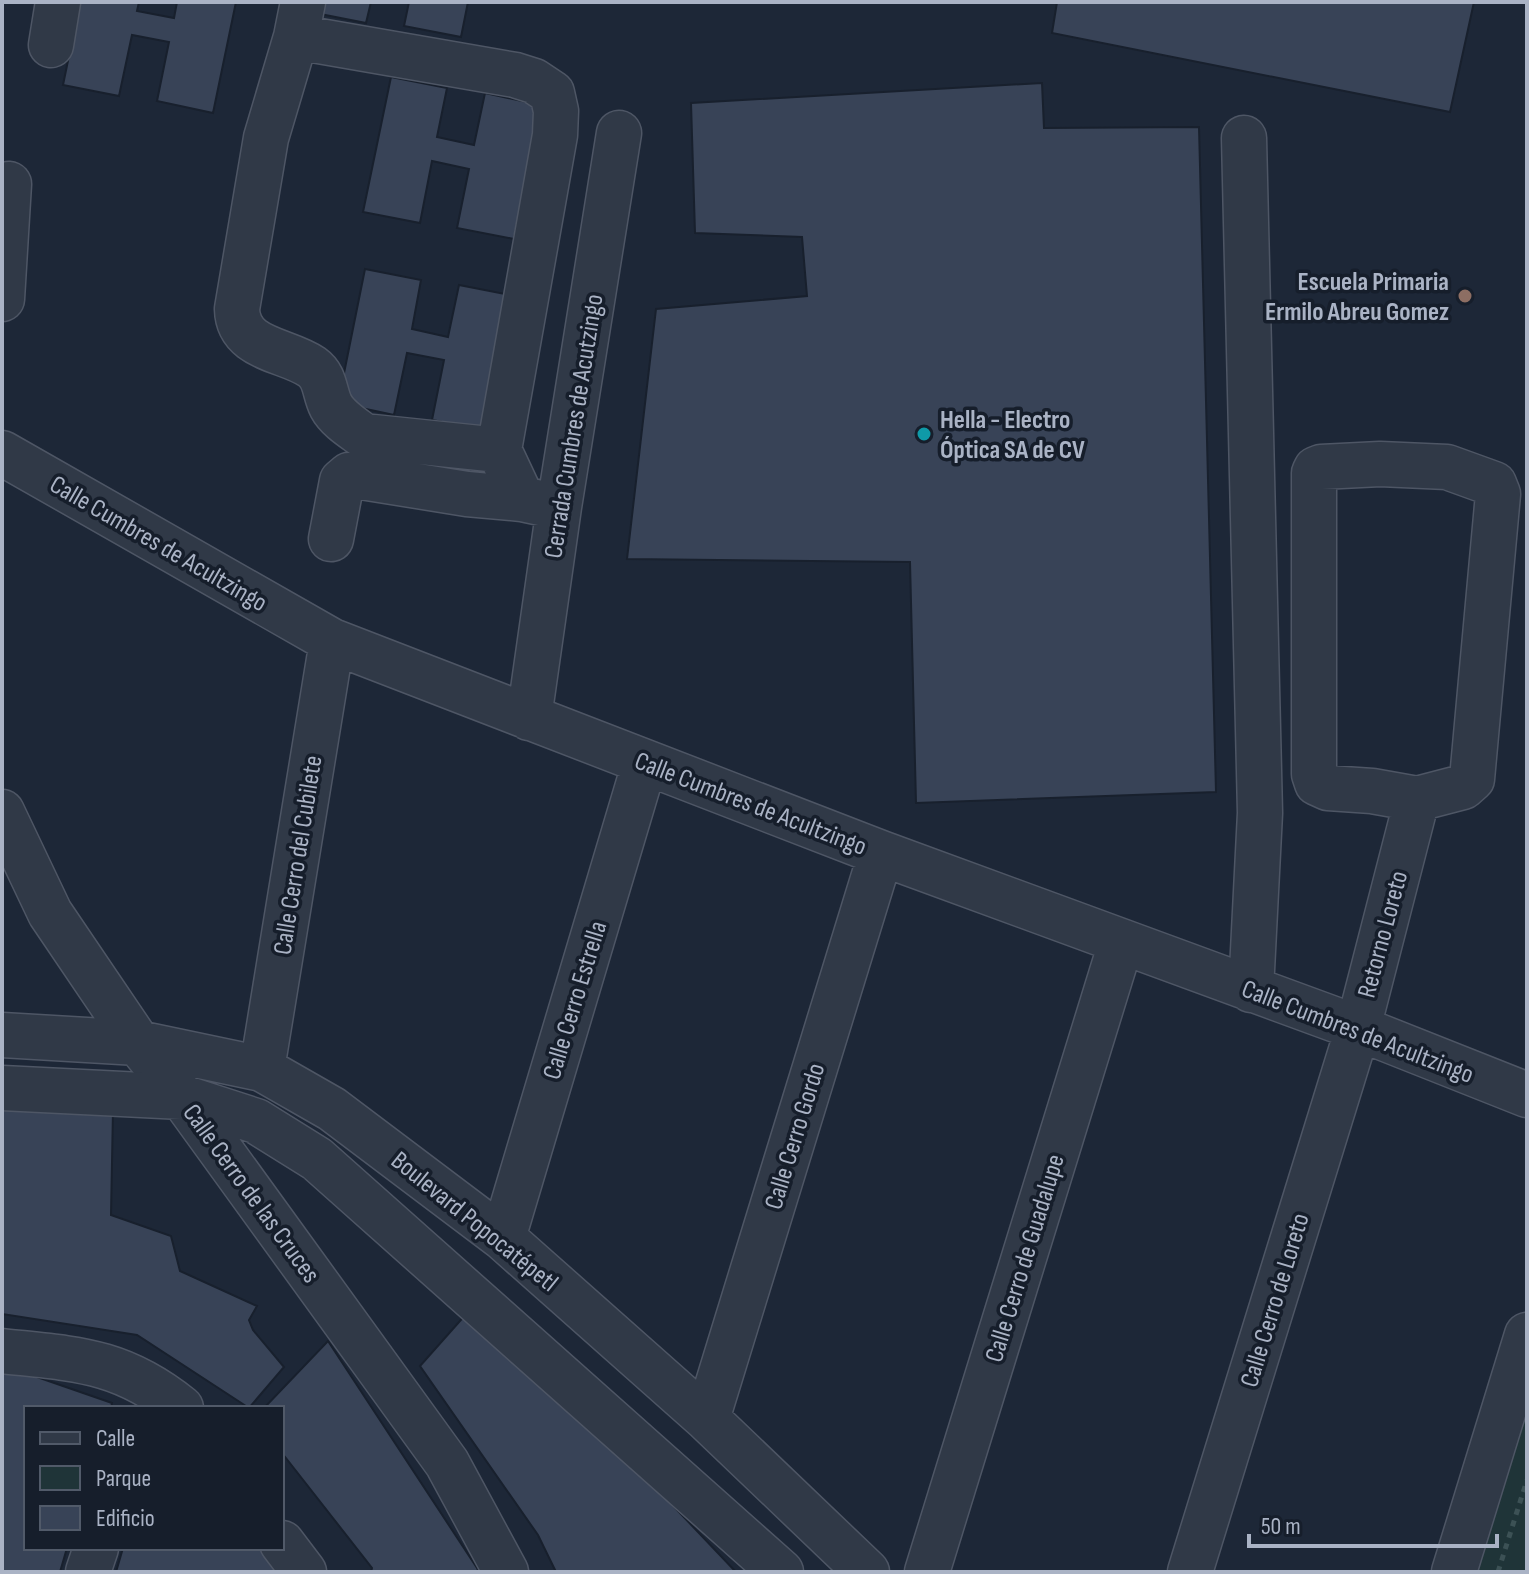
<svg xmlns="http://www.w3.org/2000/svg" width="1529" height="1574" viewBox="0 0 1529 1574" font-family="'Sofia Sans Condensed',sans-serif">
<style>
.green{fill:#1f3438}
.building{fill:#384357;stroke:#18202d;stroke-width:2}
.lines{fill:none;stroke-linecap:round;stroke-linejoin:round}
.minor-casing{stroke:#4e5665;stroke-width:47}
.path{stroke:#3c5155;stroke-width:5;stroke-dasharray:6 6;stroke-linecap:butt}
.minor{stroke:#303947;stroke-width:44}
.education-dot{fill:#8d6e63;stroke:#161e2b;stroke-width:3}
.culture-dot{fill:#0f9aa8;stroke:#161e2b;stroke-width:3}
.labels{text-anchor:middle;stroke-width:7;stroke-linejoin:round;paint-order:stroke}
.poi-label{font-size:26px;font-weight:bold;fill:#aab3c5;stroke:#161e2b;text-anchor:end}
.street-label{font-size:26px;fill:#aab3c5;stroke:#161e2b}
</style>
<rect width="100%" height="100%" fill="#1d2737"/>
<path class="green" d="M1527 1334V1572H1454Z"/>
<path class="building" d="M80 2H139L137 11 174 18 177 2H236L213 113 157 101 169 42 132 35 119 96 63 85Z
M312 2H371L366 23 310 12Z
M409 2H468L461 37 404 26Z
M1057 2H1474L1450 112 1052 33Z
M391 77 447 88 437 137 474 145 485 93 541 105 514 239 457 228 469 169 432 161 420 223 363 212Z
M1042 83 1044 128 1199 127 1216 792 916 803 910 562 627 559 656 309 807 296 802 237 695 233 691 103Z
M365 269 421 280 412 329 448 337 459 285 515 296 488 431 432 420 444 360 407 353 394 415 338 403Z
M2 1104 113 1110 111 1215 171 1236 180 1271 257 1306 249 1320 253 1330 284 1367 249 1408 137 1335 2 1314Z
M467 1313 621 1451 736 1572H556L538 1535 420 1366Z
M328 1341 477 1568 479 1572H371L372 1568 282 1453V1408H264Z
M2 1367 11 1368 112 1403 111 1408H26V1548H67L60 1572H2Z
M123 1548H267L282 1572H116Z"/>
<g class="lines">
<defs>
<path id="minor" d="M303 2 296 37 266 138 237 309C238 350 286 349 312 367 326 377 324 392 331 406 338 419 353 428 364 436L499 450 522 499 559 507
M296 37 515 75 534 81 552 93 556 111 555 135 499 450
M51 45 58 2
M1244 138 1260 813 1251 990
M2 299 9 184
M2 453 332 641 881 853 1358 1028 1527 1095
M1380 464 1447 467 1494 484 1498 494 1472 779 1463 787 1417 799 1372 791 1328 788 1317 783 1314 774V473L1316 469 1321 467Z
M331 539 342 481 349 475 467 494 522 499
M529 718 559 507 619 133
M2 812 50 913 138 1043 182 1097 447 1463 506 1572
M2 1035 138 1043 262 1069 332 1109 503 1238 707 1419 867 1572
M262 1069 332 641
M2 1088 182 1097 256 1121 317 1159 781 1572
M503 1238 645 762
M2 1351C75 1359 120 1359 181 1408
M707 1419 881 853
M282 1543 304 1572
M88 1572 96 1548
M927 1572 1121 943
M1190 1572 1358 1028 1417 799
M1454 1572 1527 1335"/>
</defs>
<use href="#minor" class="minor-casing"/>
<path class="path" d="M1498 1572 1527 1480"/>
<use href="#minor" class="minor"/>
</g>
<circle class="education-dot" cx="1465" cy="296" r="8"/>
<circle class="culture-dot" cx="924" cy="434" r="8"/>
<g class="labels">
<g class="poi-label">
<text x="1449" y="290">Escuela Primaria<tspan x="1449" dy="30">Ermilo Abreu Gomez</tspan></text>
<text x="940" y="428" text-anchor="start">Hella - Electro<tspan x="940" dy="30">Óptica SA de CV</tspan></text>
</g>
<g class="street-label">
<text transform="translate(573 426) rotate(-81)" y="9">Cerrada Cumbres de Acutzingo</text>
<text transform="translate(159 543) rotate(30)" y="9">Calle Cumbres de Acultzingo</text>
<text transform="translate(751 803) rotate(21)" y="9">Calle Cumbres de Acultzingo</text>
<text transform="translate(297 855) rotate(-81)" y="9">Calle Cerro del Cubilete</text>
<text transform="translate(1382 934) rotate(-75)" y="9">Retorno Loreto</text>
<text transform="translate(574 1000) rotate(-73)" y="9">Calle Cerro Estrella</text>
<text transform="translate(1358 1031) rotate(21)" y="9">Calle Cumbres de Acultzingo</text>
<text transform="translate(794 1136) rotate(-73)" y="9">Calle Cerro Gordo</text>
<text transform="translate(252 1193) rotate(54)" y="9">Calle Cerro de las Cruces</text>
<text transform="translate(475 1221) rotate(39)" y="9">Boulevard Popocatépetl</text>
<text transform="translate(1024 1258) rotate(-73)" y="9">Calle Cerro de Guadalupe</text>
<text transform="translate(1274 1300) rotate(-73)" y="9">Calle Cerro de Loreto</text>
</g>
</g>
<rect width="1529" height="1574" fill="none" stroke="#aab3c5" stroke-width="8"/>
<rect x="24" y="1406" width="260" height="144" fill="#161e2b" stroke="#515a69" stroke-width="2"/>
<rect x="40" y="1432" width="40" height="12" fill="#303947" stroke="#515a69" stroke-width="2"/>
<text x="96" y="1446" font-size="24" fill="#aab3c5">Calle</text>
<rect x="40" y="1466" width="40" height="24" fill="#1f3438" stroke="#515a69" stroke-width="2"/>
<text x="96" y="1486" font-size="24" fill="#aab3c5">Parque</text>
<rect x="40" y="1506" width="40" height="24" fill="#384357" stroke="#515a69" stroke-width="2"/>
<text x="96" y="1526" font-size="24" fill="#aab3c5">Edificio</text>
<path d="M1249 1534v12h248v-12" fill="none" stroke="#aab3c5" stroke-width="4"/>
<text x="1261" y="1534" font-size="24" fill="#aab3c5" stroke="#161e2b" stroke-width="6" paint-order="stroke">50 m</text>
</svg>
